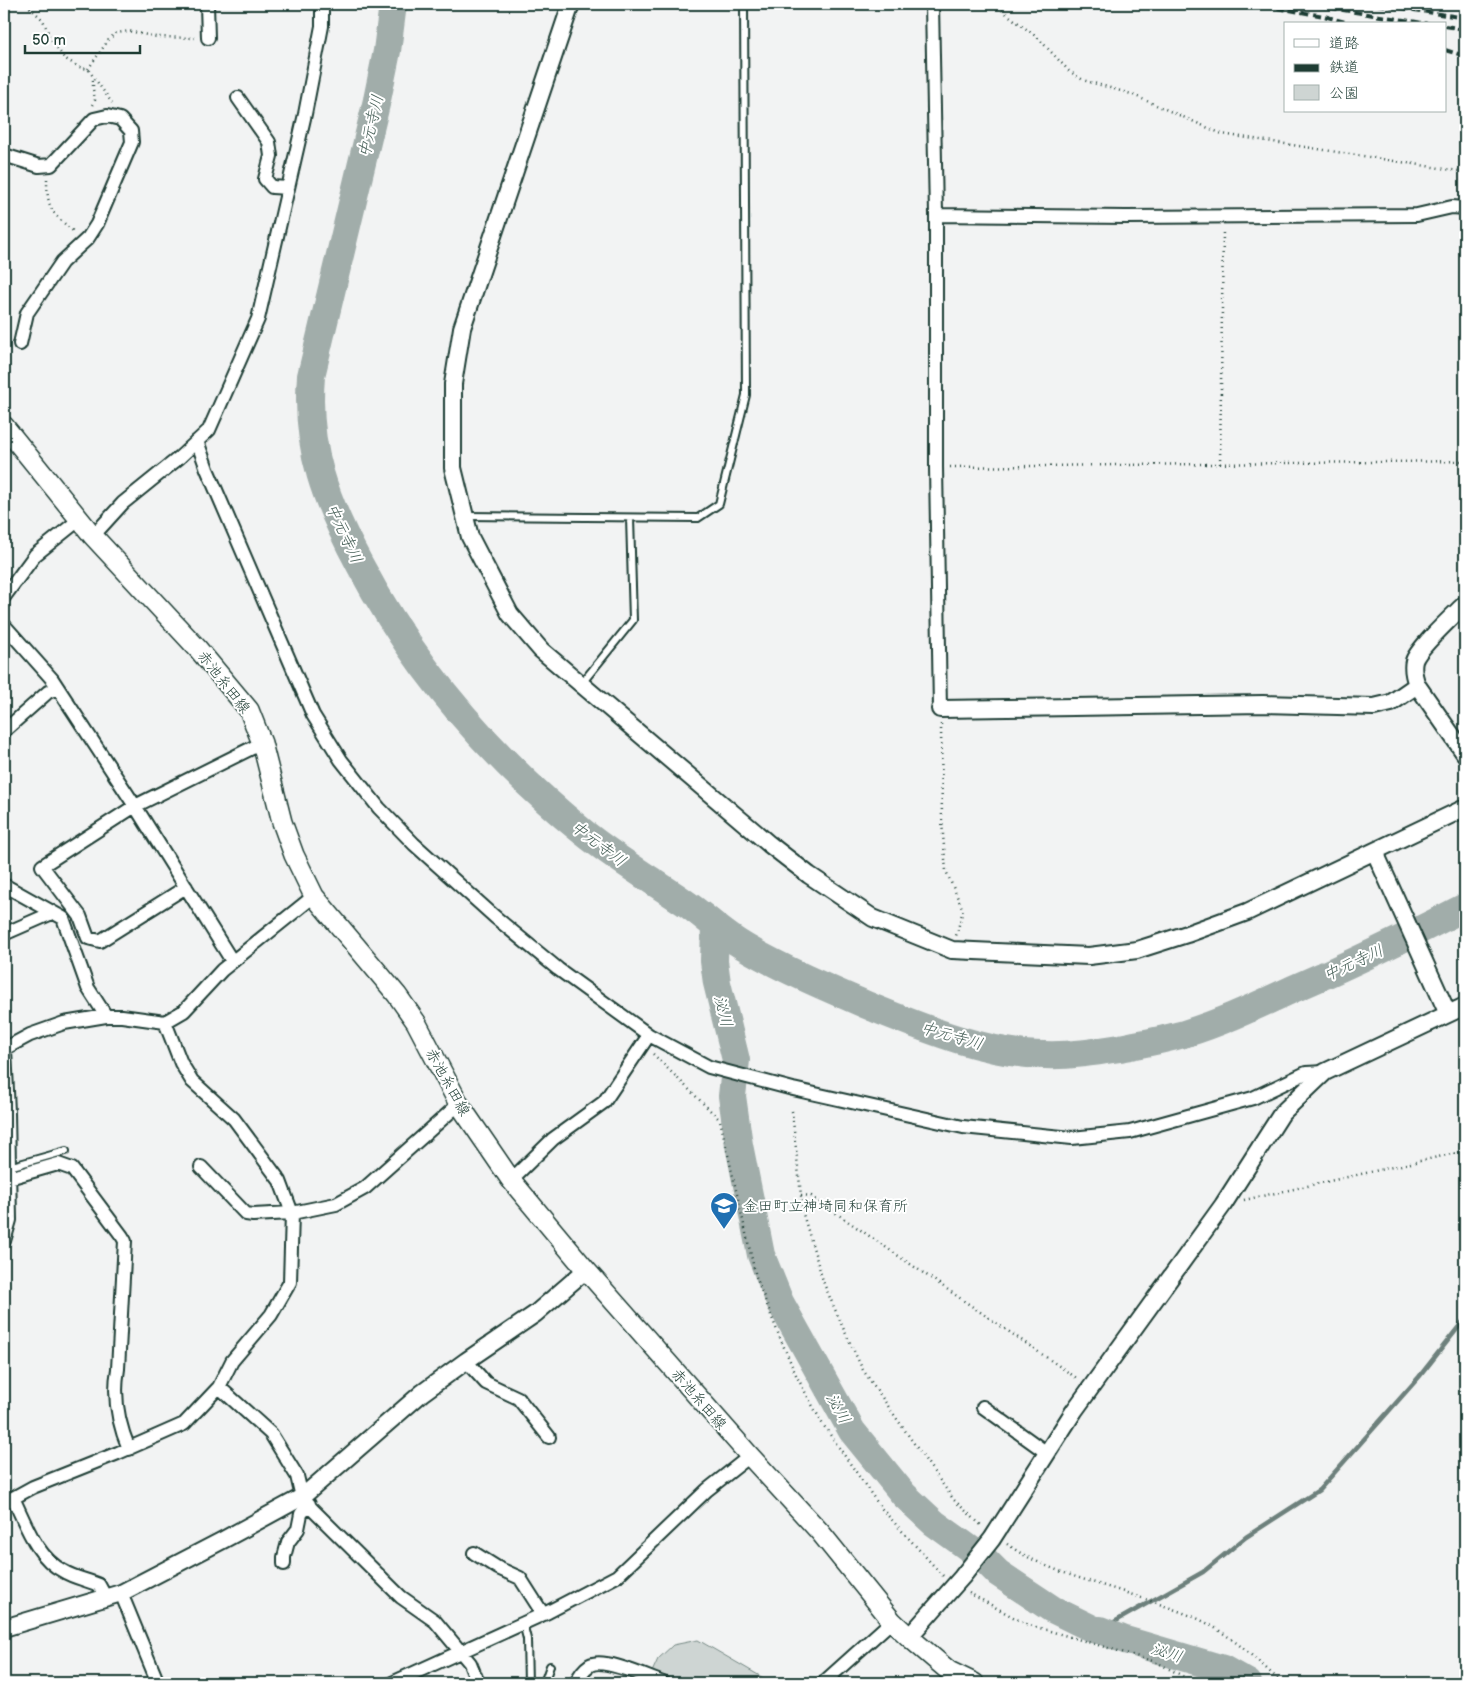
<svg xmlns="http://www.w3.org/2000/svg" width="1469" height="1687" viewBox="0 0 1469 1687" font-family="'Balsamiq Sans','Klee One',sans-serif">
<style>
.green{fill:#ced5d3;stroke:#768984}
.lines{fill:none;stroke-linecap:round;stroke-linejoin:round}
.stream{stroke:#6d807b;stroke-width:4.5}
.river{stroke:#a1adaa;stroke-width:28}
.service-casing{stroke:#1f3d34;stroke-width:10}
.minor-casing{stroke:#1f3d34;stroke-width:16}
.tertiary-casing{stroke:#1f3d34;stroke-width:20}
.secondary-casing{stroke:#1f3d34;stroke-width:22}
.path{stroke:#1f3d34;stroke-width:2.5;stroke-dasharray:1 4;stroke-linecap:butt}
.service{stroke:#fff;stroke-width:6}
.minor{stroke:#fff;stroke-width:12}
.tertiary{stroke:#fff;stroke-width:16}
.secondary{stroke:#fff;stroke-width:19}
.rail{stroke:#1f3d34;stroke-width:4;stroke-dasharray:8 4;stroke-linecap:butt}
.labels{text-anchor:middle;stroke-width:4;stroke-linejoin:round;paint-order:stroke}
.street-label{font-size:15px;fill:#1f3d34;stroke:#fff}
.poi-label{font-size:15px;fill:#1f3d34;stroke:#fff;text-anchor:start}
.water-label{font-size:16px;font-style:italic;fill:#465f57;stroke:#fff}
</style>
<rect width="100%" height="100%" fill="#f2f3f3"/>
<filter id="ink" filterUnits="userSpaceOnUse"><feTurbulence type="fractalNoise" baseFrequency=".02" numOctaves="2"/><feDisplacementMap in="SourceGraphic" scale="10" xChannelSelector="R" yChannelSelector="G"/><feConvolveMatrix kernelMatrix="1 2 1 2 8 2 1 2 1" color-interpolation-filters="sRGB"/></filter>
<g filter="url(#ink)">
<path class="green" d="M698 1640 772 1683H647L658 1659 673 1645Z"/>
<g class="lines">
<path class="stream" d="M1100 1630 1203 1572 1246 1537 1319 1490 1419 1377 1465 1319"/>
<path class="river" d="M393 4 387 51 377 100 311 376C305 449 326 502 360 565 415 669 492 758 583 832 615 858 650 879 684 902 705 916 723 935 745 947 786 971 832 990 876 1009 928 1030 988 1054 1044 1055 1070 1056 1095 1052 1120 1048 1143 1043 1165 1040 1187 1033 1223 1022 1258 1005 1293 989 1351 964 1409 936 1465 907
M715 926 714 961 717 983 736 1060 732 1096 739 1145 761 1255 780 1302 852 1431 904 1495 934 1523 984 1559 998 1573 1052 1609 1095 1630H1100L1125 1640 1223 1669 1248 1683"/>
<defs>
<path id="service" d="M466 516 698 518 719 504 746 395 744 4
M582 683 633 620 630 518
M9 1167 66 1151
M523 1623 527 1639 528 1683
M544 1683 550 1666"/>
<path id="minor" d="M207 4 208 38
M932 4 936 215V467L940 709
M238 98 269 142 271 156 265 179 272 187 288 188
M4 155 39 166 51 165 94 119 107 116 120 119 131 131 132 142 97 224 88 238 62 262 27 313 20 344
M936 215 1126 217 1417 215 1452 207 1465 208
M197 441 207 469 313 715 341 760 379 808 414 844 495 917 558 969 649 1035 709 1067 793 1089 963 1127 1072 1138 1130 1132 1253 1098 1306 1073 1325 1072
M93 536 123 503 180 457 209 430 258 319 305 114 322 26V4
M4 597 35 555 80 519
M4 625 52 679 135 806 232 961
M4 731 48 692 58 688
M4 885 63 918 88 988 106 1016
M186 887 100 941 88 938 80 916 42 866 135 806 262 743
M4 934 52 913
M4 1049 30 1035 64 1023 106 1016H122L165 1022 184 1011 222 970 314 896
M201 1167 246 1214 253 1215 292 1213 336 1204 365 1188 459 1104
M9 1178 58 1164 72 1169 122 1236 125 1241 118 1369C113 1396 118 1423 129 1449
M511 1180 553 1139 604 1102 649 1035
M4 1241 10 1220 8 1112 5 1049
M466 1361 486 1383 518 1398 549 1437
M219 1387 271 1434 297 1476 302 1497 312 1509 401 1597 435 1621 470 1663 478 1683
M983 1407 1047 1453
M13 1498C26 1524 36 1557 63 1571 74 1578 88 1580 99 1585L106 1598
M4 1501 13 1498 33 1487 118 1453 184 1424 219 1387 232 1361 271 1315 290 1282 292 1213 280 1181 234 1119 192 1081 181 1063 165 1022
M474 1553 498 1568 520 1578 543 1614
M284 1564V1557L288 1542 298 1529 301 1514 309 1504
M121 1593 158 1683
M392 1683 548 1612 617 1576 707 1490 750 1456
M576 1683C579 1676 584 1669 590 1665 604 1657 649 1678 663 1683
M823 1683 892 1621"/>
<path id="tertiary" d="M571 4 462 328 453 384V468L470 537 510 614 541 650 769 844 809 875 873 918 952 950 1089 956 1137 950 1187 934 1247 912 1465 808
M1465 604C1454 615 1418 648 1414 661 1412 669 1414 677 1417 685L1465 754
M940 709 1263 704 1374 707 1391 703 1417 685
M1377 850 1378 859 1448 1014
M4 1628 121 1593 223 1540 302 1497 422 1393 466 1361 535 1314 586 1270
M909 1637 962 1577 992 1539 1074 1411 1223 1205 1282 1113 1325 1072 1465 1006"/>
<path id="secondary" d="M4 426 93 536 198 649 249 710 262 743 282 822 294 855 314 896 397 995 416 1022 459 1104 511 1180 586 1270 750 1456 820 1532 892 1621 909 1637 949 1671 974 1683"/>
</defs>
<use href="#service" class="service-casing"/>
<use href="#minor" class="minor-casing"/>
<use href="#tertiary" class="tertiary-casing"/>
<use href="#secondary" class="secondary-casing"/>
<path class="path" d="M26 4 43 20 51 39 64 58 79 67 88 69 112 103
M994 4 1038 38 1069 71 1083 80 1131 94 1222 134 1465 172
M88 69 110 38 117 33 129 31 156 37 195 38
M92 105 95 100 93 89V77
M47 179C47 211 52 212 75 233
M1220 464 1223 230
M950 467 1465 461
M941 724 942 822 946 871 963 910 956 936
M653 1054 720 1120 756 1277 780 1338 797 1377 822 1423 881 1508 944 1577
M792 1111 803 1214 824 1284 844 1330 863 1370 931 1468 954 1500 982 1526
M801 1195 811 1196 1078 1379
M1244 1200 1465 1151
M1007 1544C1037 1566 1073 1576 1108 1587 1137 1596 1166 1606 1194 1617 1227 1631 1256 1659 1282 1683
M969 1593 1026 1624 1156 1662 1196 1683"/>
<use href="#service" class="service"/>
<use href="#minor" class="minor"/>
<use href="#tertiary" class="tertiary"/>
<use href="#secondary" class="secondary"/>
<path class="rail" d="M1254 4 1324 16 1352 24
M1306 4 1429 24
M1377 4 1465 18
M1445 26 1465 29
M1445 50 1465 56"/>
</g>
</g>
<defs>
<symbol id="school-pin" viewBox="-11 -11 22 30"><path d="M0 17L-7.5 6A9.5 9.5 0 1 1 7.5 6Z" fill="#1f6fb2" stroke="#fff"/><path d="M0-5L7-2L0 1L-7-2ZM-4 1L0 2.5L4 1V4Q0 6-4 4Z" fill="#fff"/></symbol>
</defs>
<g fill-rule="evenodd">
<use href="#school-pin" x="708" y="1190" width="32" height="43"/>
</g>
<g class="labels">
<g class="street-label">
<text transform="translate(224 682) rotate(52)" y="5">赤池糸田線</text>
<text transform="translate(448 1082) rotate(61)" y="5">赤池糸田線</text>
<text transform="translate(699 1399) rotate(49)" y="5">赤池糸田線</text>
</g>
<g class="poi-label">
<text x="743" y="1211">金田町立神埼同和保育所</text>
</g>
<g class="water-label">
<text transform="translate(370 126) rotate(-77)" y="6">中元寺川</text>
<text transform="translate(345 533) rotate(65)" y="6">中元寺川</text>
<text transform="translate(599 843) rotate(37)" y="6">中元寺川</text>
<text transform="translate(1353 962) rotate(-25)" y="6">中元寺川</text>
<text transform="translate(724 1011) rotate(76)" y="6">泌川</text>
<text transform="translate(952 1035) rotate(16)" y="6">中元寺川</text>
<text transform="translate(839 1408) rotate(61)" y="6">泌川</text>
<text transform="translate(1167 1652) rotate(17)" y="6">泌川</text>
</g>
</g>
<rect width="1469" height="1687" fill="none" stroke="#fff" stroke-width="20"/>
<rect x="10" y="10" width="1449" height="1667" fill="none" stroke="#1f3d34" stroke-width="2" filter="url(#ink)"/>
<rect x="1284" y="22" width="162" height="90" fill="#ffffff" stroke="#a5b1ae"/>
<rect x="1294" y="39" width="25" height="8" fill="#ffffff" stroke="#a5b1ae"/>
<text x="1329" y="48" font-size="15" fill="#1f3d34">道路</text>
<rect x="1294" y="64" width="25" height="8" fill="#1f3d34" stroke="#a5b1ae"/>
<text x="1329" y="72" font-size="15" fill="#1f3d34">鉄道</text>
<rect x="1294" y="85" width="25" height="15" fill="#ced5d3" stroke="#a5b1ae"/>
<text x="1329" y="98" font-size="15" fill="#1f3d34">公園</text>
<path d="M25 45v8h115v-8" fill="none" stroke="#1f3d34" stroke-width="2.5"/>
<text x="32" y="45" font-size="15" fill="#1f3d34" stroke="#ffffff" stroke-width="4" paint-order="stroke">50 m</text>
</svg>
